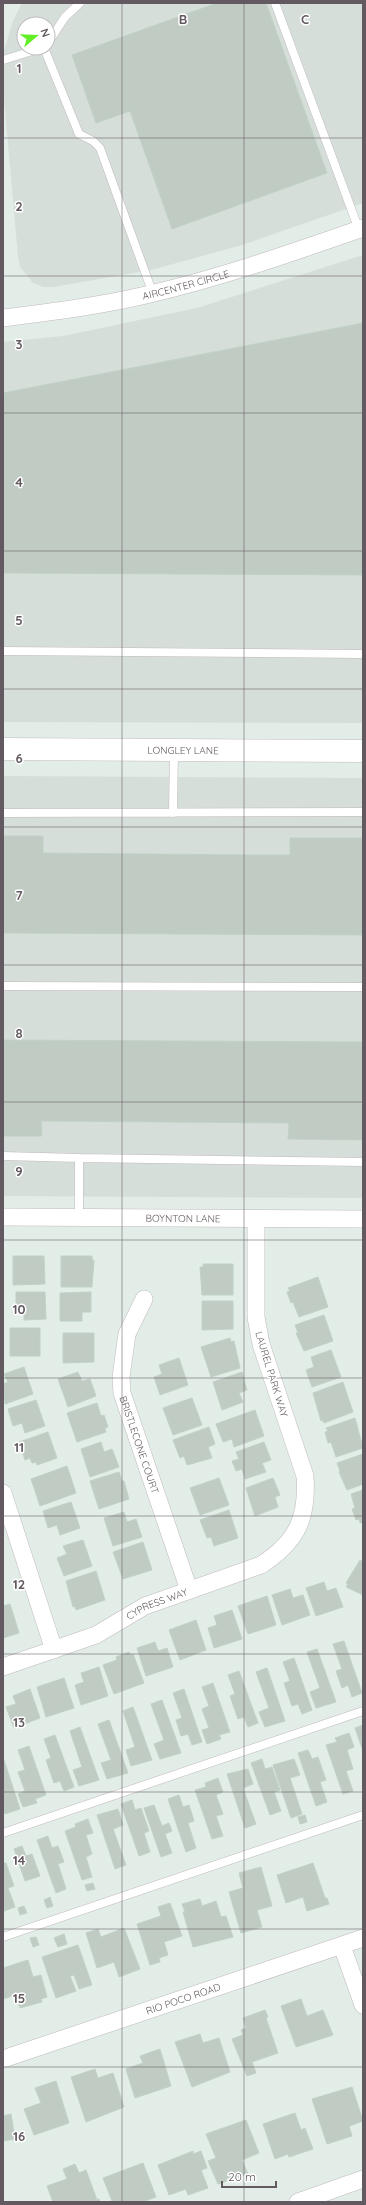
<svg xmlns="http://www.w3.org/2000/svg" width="366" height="2205" viewBox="0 0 366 2205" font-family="Quicksand,sans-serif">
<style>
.industrial{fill:#d6ded9;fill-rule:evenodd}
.building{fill:#c0cbc4;stroke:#c0d2c5}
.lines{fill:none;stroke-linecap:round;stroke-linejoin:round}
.service-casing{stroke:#c1b9bf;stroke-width:9}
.minor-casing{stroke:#c1b9bf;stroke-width:18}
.secondary-casing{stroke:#c4bac1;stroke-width:23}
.service{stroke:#fff;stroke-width:8}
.minor{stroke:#fff;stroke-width:17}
.secondary{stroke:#fff;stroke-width:22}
.grid{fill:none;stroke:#635a61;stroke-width:1;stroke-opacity:0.55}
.labels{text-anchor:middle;stroke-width:3;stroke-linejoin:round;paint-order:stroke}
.street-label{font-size:10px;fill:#635a61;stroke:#fff}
.grid-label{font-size:13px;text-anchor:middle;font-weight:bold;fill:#635a61;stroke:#fff;stroke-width:3;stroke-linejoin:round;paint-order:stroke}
</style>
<rect width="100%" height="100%" fill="#e1ede6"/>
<path class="industrial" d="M22 3H363V203L242 245 151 270 53 287H43L33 283 20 267 18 257 3 87V54L13 21ZM24 24H48V48H24Z
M363 255V723L3 722V342L63 336 197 308Z
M3 776 363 778V1198L3 1196Z"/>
<path class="building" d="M217 3H266L327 173 172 229 130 111 96 123 72 55Z
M363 323V575L3 573V393Z
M3 836H43V853L255 855H290V838H363V935L3 933Z
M3 1040 363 1042V1140L288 1139 289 1123 41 1121 42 1136H3Z
M13 1256H44L45 1284 13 1285Z
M61 1256H92V1260H94L92 1287H61Z
M203 1264H233V1295H202L200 1267H203Z
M318 1277 328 1307 299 1317 293 1302 291 1303 287 1292 290 1291 288 1288Z
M16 1292H45L46 1319 24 1320V1309H16Z
M91 1292V1312H82V1321H60V1293Z
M202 1301H233V1329L202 1330Z
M324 1315 333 1341 304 1351 296 1333H298L295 1325Z
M10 1328H40V1356H10Z
M63 1333H94V1362L63 1363Z
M230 1338 231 1342 234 1341 240 1368 211 1377 201 1347Z
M331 1350 341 1377 312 1387 306 1370 314 1367 311 1357Z
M179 1358 188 1385 160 1395 154 1377 162 1374 159 1365Z
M24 1367 33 1394 5 1404 3 1384 8 1382 4 1374Z
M78 1372 82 1381 90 1379 96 1396 68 1407 58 1379Z
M242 1372 247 1390 239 1393 243 1402 222 1410 213 1382Z
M343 1382 353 1412 324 1423 323 1420 321 1421 313 1393Z
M192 1398 202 1425 173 1435 163 1408Z
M36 1400 45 1426 25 1433 22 1423 13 1426 8 1409Z
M97 1403 101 1416 104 1415 108 1427 105 1428 106 1432 77 1442 67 1413Z
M255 1410 264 1436 234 1447 232 1439 223 1442 216 1424Z
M355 1418 363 1448 336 1457 331 1442 328 1443 325 1432 328 1431 326 1428Z
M209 1427 215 1444 208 1447 212 1458 187 1465 184 1456 180 1458 173 1440Z
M48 1432 57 1458 37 1465 36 1462 32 1463 30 1458 25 1460 19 1442Z
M101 1442 104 1452 112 1449 119 1467 90 1477 81 1449Z
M264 1442 271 1460 262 1463 266 1472 245 1479 242 1469 236 1471 232 1461 239 1459 236 1452Z
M363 1454V1484L347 1490 339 1472 340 1471 337 1463Z
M67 1466 76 1493 40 1506 31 1479Z
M119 1472 122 1481H124L129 1499 99 1509 90 1481Z
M219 1478 229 1505 200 1515 190 1488Z
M273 1478 280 1495 275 1497 278 1507 255 1516 246 1488Z
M363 1490V1522L360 1523 359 1519 356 1520 352 1509 355 1508 351 1494Z
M71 1502 80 1528 60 1535 57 1525 48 1528 43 1511Z
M229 1510 238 1538 214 1546 211 1537 207 1538 200 1520Z
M124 1512 127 1522 136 1519 142 1537 113 1546 104 1518Z
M83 1540 92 1566 64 1576 57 1558 67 1554 63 1546Z
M143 1542 152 1570 123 1579 113 1552Z
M360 1560 363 1562V1595L346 1587 348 1584 346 1583Z
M96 1571 105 1600 76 1610 75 1606 73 1607 66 1581Z
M324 1582 327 1591 336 1588 343 1607 316 1616 306 1588Z
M290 1589 293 1598 303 1595 310 1615 282 1625 272 1595Z
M267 1596 276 1625 248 1634 238 1606Z
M10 1604 19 1633 3 1638V1606Z
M232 1610 242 1639 214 1648 208 1628 217 1625 214 1616Z
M196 1620 206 1650 180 1660 169 1630Z
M344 1641 362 1693 352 1697 348 1685 342 1688 336 1671 342 1669 333 1644Z
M155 1642 158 1651 167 1648 173 1667 146 1676 137 1648Z
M317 1649 336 1702 316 1708 310 1692 320 1688 307 1652Z
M129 1652 130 1655 133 1654 144 1683 114 1694 103 1665 117 1660 116 1657Z
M294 1658 312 1710 302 1714 298 1704 292 1706 284 1683 290 1681 283 1662Z
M99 1667 108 1696 81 1705 75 1685 84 1682 81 1673Z
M267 1668 285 1721 265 1727 259 1712 269 1708 256 1672Z
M239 1671 258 1723 248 1727 244 1717 238 1719 230 1696 235 1694 228 1675Z
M64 1678 74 1708 46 1717 37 1687Z
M213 1683 230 1732 219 1735 221 1739 207 1744 202 1730 209 1728 202 1709 209 1706 202 1687Z
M30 1689 40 1718 14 1728 6 1707 16 1704 13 1696Z
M184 1689 202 1742 192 1745 188 1734 181 1736 176 1720 182 1718 173 1693Z
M162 1700 181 1753 160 1759 154 1744 164 1740 151 1704Z
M133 1707 152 1760 131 1766 126 1750 135 1747 123 1711Z
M109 1720 128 1773 107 1779 101 1763 111 1760 98 1724Z
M363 1725V1751L355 1728Z
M80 1727 99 1780 79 1786 73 1770 82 1767 70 1731Z
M349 1733 354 1747 347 1750 353 1769 346 1771 353 1791 343 1794 326 1745 337 1742 335 1738Z
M55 1735 74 1787 64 1791 60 1781 54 1783 46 1760 51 1758 44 1739Z
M29 1746 46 1795 35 1799 37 1803 23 1807 18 1794 25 1791 18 1772 25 1770 18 1750Z
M308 1750 312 1759 318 1757 326 1780 320 1782 327 1802 316 1806 298 1753Z
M3 1757 20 1809 5 1814 3 1809Z
M262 1759 265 1769 272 1767 280 1790 274 1792 281 1811 270 1815 251 1763Z
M294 1759 300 1775 290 1778 302 1814 291 1818 273 1765Z
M248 1769 253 1784 243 1788 256 1824 245 1828 227 1774Z
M218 1778 223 1792 216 1795 223 1814 216 1816 223 1836 212 1839 195 1790 206 1787 205 1783Z
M179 1795 183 1807 189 1805 194 1821 188 1823 196 1848 186 1852 168 1799Z
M132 1800 135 1810 141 1808 149 1831 144 1833 150 1852 139 1856 121 1804Z
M154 1805 162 1826 169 1823 172 1831 165 1834 172 1853 161 1857 144 1808Z
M118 1809 123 1825 113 1829 126 1865 115 1869 97 1815Z
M305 1815 307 1822 300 1824 298 1817Z
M88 1819 93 1833 86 1835 92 1854 86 1857 92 1877 82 1880 65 1831 76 1827 75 1824Z
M48 1836 52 1848 58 1846 64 1862 58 1864 66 1889 56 1893 37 1840Z
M22 1846 26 1856 32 1854 40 1876 25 1881 14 1849Z
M3 1863H6L14 1886 8 1888 15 1907 4 1911Z
M313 1863 325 1898H327L329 1904 307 1911 303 1897 286 1903 277 1875Z
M261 1867 272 1906 257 1910 262 1927 241 1933 229 1892 243 1888 239 1873Z
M93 1883 95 1889 87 1891 85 1885Z
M50 1897 53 1906 47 1908 44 1900Z
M200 1899 202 1906 216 1901 221 1917 226 1916 233 1937 193 1947 183 1912H185L182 1904Z
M170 1903 182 1936 164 1942 168 1955 159 1958 160 1962 150 1965 137 1924 161 1916 158 1907Z
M24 1906 27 1913 20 1915 18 1908Z
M124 1928 140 1969 119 1977 114 1962 97 1968 86 1933 98 1929 101 1937Z
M64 1934 67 1944 58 1947 54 1938Z
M36 1937 39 1945 33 1947 30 1938Z
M78 1945 92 1985 79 1989 74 1975 70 1976 76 1991 56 1998 42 1957Z
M28 1960 33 1977 41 1975 47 1997 41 1999 42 2002 20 2008 16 1995 3 1999V1968Z
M301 1999 307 2016 323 2010 333 2035 296 2047 281 2006Z
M265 2010 268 2017 266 2018 278 2053 252 2062 256 2073 247 2076 232 2039 243 2035 241 2030 246 2028 243 2018Z
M200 2034 203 2043 219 2038 230 2072 192 2087 175 2042Z
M160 2049 171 2086 135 2098 126 2069 143 2063 140 2056Z
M95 2069 98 2078 113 2073 124 2107 86 2122 71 2077Z
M56 2081 69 2123 34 2135 24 2109 41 2103 35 2088Z
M352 2087 363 2121 349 2126 352 2136 327 2144 312 2099Z
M295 2113 301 2130 305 2128 313 2149 289 2157 288 2154 275 2159 263 2124Z
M11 2114 15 2139 3 2141V2116Z
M246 2120 259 2153 242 2160 248 2174 218 2184 208 2161 216 2158 206 2134Z
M193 2151V2154L201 2151 207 2168 201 2170 208 2188 188 2195 186 2189 169 2195 158 2165Z
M143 2163 156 2197 142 2202 112 2201 103 2178Z
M75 2164 79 2173 86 2170 97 2200 99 2199 100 2202H53L47 2186 67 2179 63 2169Z"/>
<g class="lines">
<defs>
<path id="service" d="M275 3 359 230
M48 43 65 17 80 3
M44 48 79 134 93 141 100 148 153 294
M3 60 42 48
M3 651 363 654
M3 813 363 812
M173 813 174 751
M3 986 363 987
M3 1156 79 1158V1218
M79 1158 363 1162
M3 1833 363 1711
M3 1937 363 1815"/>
<g id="minor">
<path id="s1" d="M3 318C51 312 99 306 146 295 220 278 291 253 363 228"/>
<path id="s2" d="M3 1217 363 1219"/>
<path id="s3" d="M144 1299 127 1334 121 1377 122 1393 189 1590"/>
<path d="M3 1493 54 1650"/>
<path id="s4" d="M3 1667 96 1635 145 1606 261 1565C297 1542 308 1518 305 1476L261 1344 256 1317V1219"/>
<path d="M342 1946 363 2005"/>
<path id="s5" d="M3 2059 363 1938"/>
<path d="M298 2202 363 2179"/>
</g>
<g id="secondary">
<path id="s6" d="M3 749 363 751"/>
</g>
</defs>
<use href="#service" class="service-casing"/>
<use href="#minor" class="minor-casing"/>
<use href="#secondary" class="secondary-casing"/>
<use href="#service" class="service"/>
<use href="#minor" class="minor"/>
<use href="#secondary" class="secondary"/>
</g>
<path class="grid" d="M122 3V2202M244 3V2202M3 138H363M3 276H363M3 413H363M3 551H363M3 689H363M3 827H363M3 965H363M3 1102H363M3 1240H363M3 1378H363M3 1516H363M3 1654H363M3 1792H363M3 1929H363M3 2067H363"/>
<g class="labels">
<g class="street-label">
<text dy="4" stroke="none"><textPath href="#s1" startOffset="186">AIRCENTER CIRCLE</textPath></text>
<text dy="4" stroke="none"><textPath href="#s6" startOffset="180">LONGLEY LANE</textPath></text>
<text dy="4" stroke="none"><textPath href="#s2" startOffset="180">BOYNTON LANE</textPath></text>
<text transform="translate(272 1374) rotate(73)" y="4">LAUREL PARK WAY</text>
<text dy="4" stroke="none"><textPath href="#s3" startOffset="153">BRISTLECONE COURT</textPath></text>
<text dy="4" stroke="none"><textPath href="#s4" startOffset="167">CYPRESS WAY</textPath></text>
<text dy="4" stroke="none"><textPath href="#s5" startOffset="190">RIO POCO ROAD</textPath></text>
</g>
</g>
<g class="grid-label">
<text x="183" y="24">B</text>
<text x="305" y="24">C</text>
<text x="19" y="73">1</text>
<text x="19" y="211">2</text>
<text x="19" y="349">3</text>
<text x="19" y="487">4</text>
<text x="19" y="625">5</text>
<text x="19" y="763">6</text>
<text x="19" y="900">7</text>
<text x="19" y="1038">8</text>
<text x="19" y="1176">9</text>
<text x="19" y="1314">10</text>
<text x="19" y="1452">11</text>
<text x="19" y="1589">12</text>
<text x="19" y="1727">13</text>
<text x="19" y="1865">14</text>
<text x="19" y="2003">15</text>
<text x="19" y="2141">16</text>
</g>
<rect width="366" height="2205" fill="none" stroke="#635a61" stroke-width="8"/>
<g transform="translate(36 36) rotate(71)"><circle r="19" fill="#ffffff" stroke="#c1bdc0"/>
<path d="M0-3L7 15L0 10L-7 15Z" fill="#62ee27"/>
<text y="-6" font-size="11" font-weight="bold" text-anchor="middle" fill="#635a61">N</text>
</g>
<path d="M222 2181v6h54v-6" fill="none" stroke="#635a61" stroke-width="2"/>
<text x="228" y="2181" font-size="12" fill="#635a61" stroke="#ffffff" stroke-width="3" paint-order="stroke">20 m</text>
</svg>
